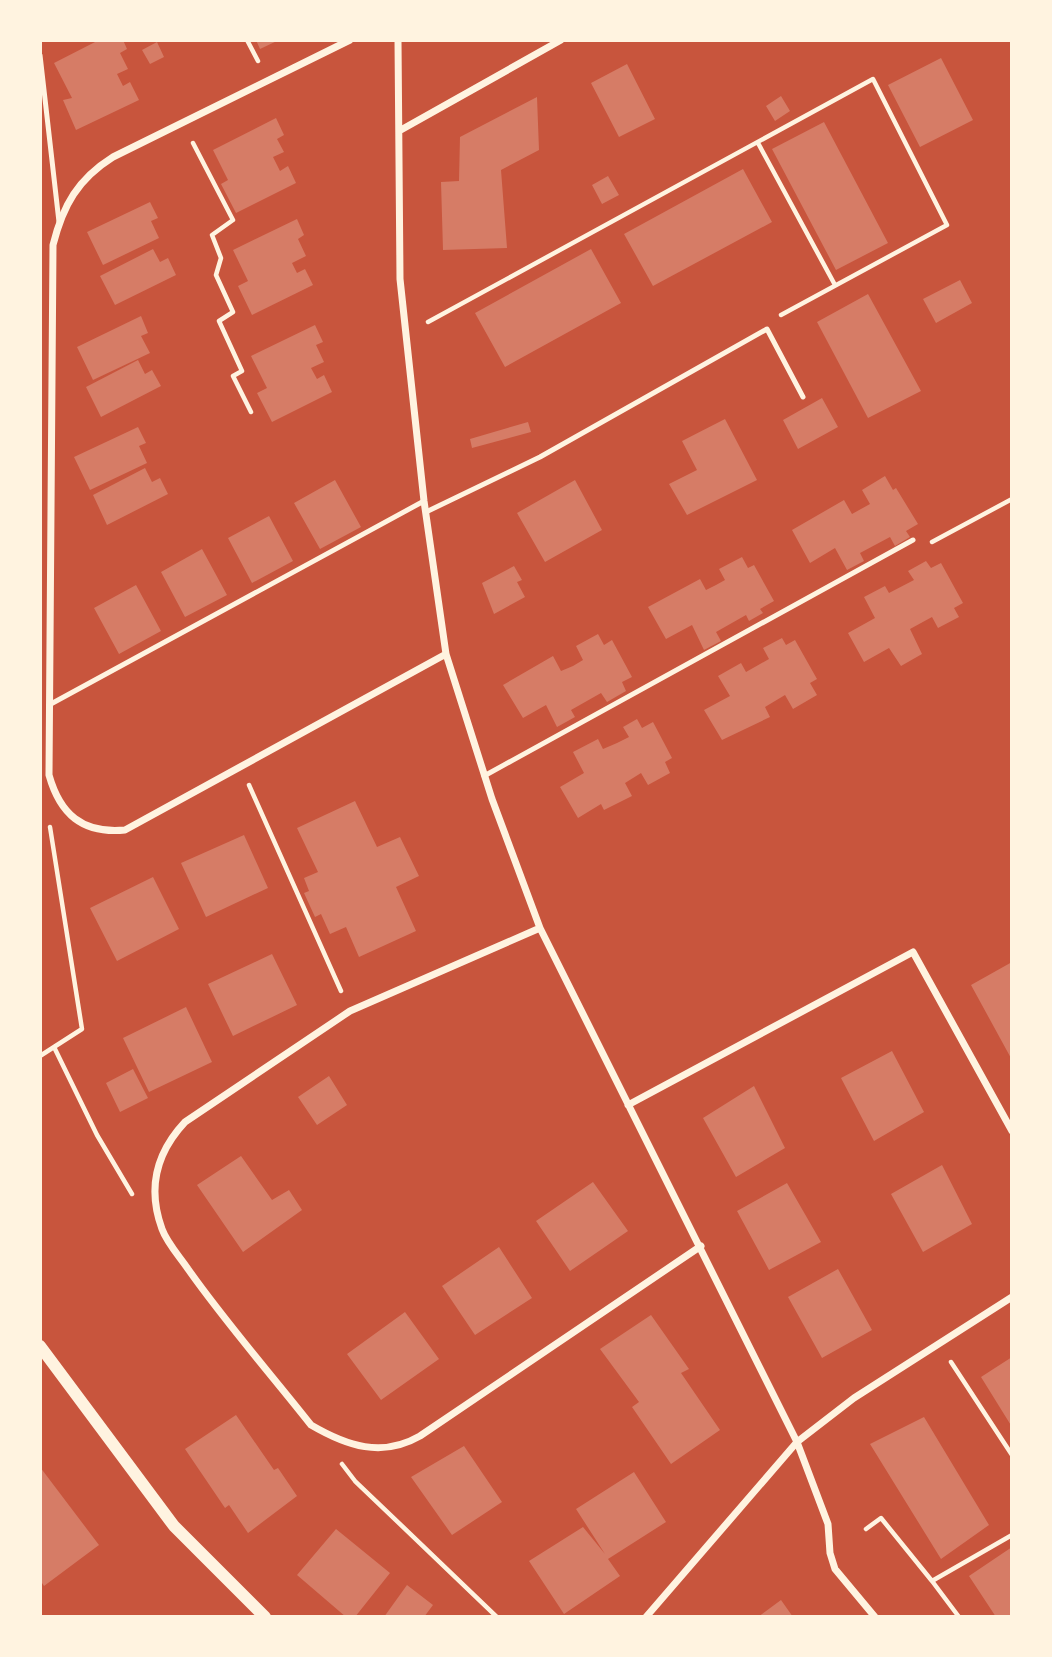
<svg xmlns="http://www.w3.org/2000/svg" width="1052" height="1657" viewBox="0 0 1052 1657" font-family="'Playfair Display',serif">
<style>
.building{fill:#d67c66}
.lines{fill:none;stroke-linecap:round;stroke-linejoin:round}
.path{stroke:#fff3e0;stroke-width:4.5}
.service{stroke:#fff3e0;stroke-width:5}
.minor{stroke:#fff3e0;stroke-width:7}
.tertiary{stroke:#fff3e0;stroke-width:12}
</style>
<rect width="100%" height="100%" fill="#c8553d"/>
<path class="building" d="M99 40H123L127 49 120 53 128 69 117 74 123 86 130 82 139 100 76 130 63 100 72 98 54 63Z
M256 40H279L260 49Z
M157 42 164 57 150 64 142 50Z
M941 58 973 120 920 147 888 85Z
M627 64 655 119 619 137 591 83Z
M781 96 790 111 775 121 766 106Z
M537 97 539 150 501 170 507 248 443 250 441 182 459 181 460 137Z
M276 118 284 135 277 139 284 152 273 157 280 171 288 166 296 183 236 213 221 184 228 180 213 150Z
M824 122 888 243 836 270 772 149Z
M743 169 772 222 653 286 624 234Z
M608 176 619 195 602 204 592 185Z
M150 202 158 218 151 221 159 238 103 265 87 232Z
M297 219 304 235 298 239 306 256 292 263 297 273 305 269 313 285 252 315 238 286 248 281 233 250Z
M153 249 160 262 168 258 176 275 115 305 100 276Z
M591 249 621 303 505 367 475 313Z
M960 280 972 303 936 323 923 299Z
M868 294 921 391 868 418 817 322Z
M141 316 148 333 141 336 150 353 93 380 77 347Z
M315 325 323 342 316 345 324 362 311 368 317 379 324 375 332 392 272 422 257 393 267 388 251 356Z
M138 360 145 374 152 370 161 386 101 417 86 387Z
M822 398 838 427 798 449 783 420Z
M725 419 757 480 687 515 669 484 697 470 682 441Z
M528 422 531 432 472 448 470 439Z
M138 427 146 443 139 446 147 463 90 490 74 457Z
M145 468 152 482 160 478 168 494 107 525 93 495Z
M885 476 893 490 896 488 918 524 906 531 910 537 895 546 890 537 860 553 864 561 847 570 835 548 810 563 792 530 844 500 852 514 870 504 862 490Z
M335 480 361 527 320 549 294 503Z
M575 480 602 530 545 562 517 513Z
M269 516 293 561 252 583 228 538Z
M202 549 227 595 185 617 161 572Z
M742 557 748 568 754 565 774 601 760 609 763 613 749 621 746 615 716 632 721 641 704 650 692 625 666 639 648 607 700 579 706 590 716 585 725 580 719 569Z
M926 561 931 568 941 563 963 603 954 608 959 617 938 628 932 617 910 629 922 654 901 666 889 648 864 662 848 633 875 618 864 597 885 586 889 593 914 580 908 571Z
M514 566 522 580 517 582 525 597 494 614 482 583Z
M136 585 161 631 119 654 94 608Z
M598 634 604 645 612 640 632 677 622 682 626 691 607 702 601 693 571 710 575 717 557 727 546 705 523 718 503 685 553 656 561 671 573 666 583 660 576 646Z
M782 638 786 645 795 640 817 679 810 683 817 695 793 709 785 695 765 707 770 717 722 740 704 710 730 696 718 676 741 663 746 672 769 659 763 648Z
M637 719 642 728 653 722 672 758 665 762 670 773 648 785 641 773 625 783 632 796 604 810 601 804 578 818 560 787 584 773 573 752 598 739 603 749 617 743 629 737 623 727Z
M355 801 377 847 400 837 419 876 396 887 416 931 359 957 346 927 330 934 321 914 315 917 304 893 309 891 304 878 318 872 297 828Z
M244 835 268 888 206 917 181 863Z
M153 877 179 929 117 961 90 908Z
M272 954 297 1005 233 1036 208 984Z
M1012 962V1060L971 985Z
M186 1007 212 1062 149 1092 123 1038Z
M892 1051 924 1112 874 1141 841 1078Z
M133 1069 148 1098 120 1112 106 1083Z
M329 1076 347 1105 317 1125 298 1097Z
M754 1086 785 1148 736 1177 703 1118Z
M241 1156 272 1200 289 1190 302 1210 243 1252 197 1185Z
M942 1165 972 1224 923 1252 891 1194Z
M593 1182 628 1231 570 1271 536 1221Z
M787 1183 821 1242 769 1270 737 1211Z
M499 1247 532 1298 475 1335 442 1286Z
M838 1269 872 1330 822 1358 788 1297Z
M405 1312 439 1359 381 1400 347 1354Z
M651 1315 689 1369 681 1373 720 1430 671 1464 632 1407 639 1402 600 1349Z
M1012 1357V1427L981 1377Z
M236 1415 274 1470 278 1468 297 1496 248 1533 229 1505 225 1508 185 1449Z
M924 1417 989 1525 941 1559 870 1444Z
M464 1446 502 1502 452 1535 411 1477Z
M40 1467 99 1545 44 1586 40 1580Z
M634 1472 666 1522 608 1559 620 1576 564 1614 529 1561 583 1527 605 1554 576 1509Z
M336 1529 390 1573 355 1617H346L297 1575Z
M1012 1547V1617H996L969 1576Z
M407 1585 433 1605 424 1617H384Z
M781 1600 793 1617H758Z"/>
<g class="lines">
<path class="path" d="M247 40 258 61
M193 143 233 220 212 235 221 258 216 275 233 312 219 321 242 371 233 376 251 412
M758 143 835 285
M428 322 873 79 947 225 781 315
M932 542 1012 499
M249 785 341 991
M54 1047 97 1135 132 1194
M40 1056 82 1029 50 827
M951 1362 1012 1455
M342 1464 355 1481 497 1617
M866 1529 881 1518 932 1581
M959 1617 932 1581 1012 1535"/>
<path class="service" d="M40 55 59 222
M426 512 540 457 767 329 803 397
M49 705 424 501
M484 776 913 540"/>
<path class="minor" d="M350 40 113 157C78 179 63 205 53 245L49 775C60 814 82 834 125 830L446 654
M398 40 400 279 424 501 446 654 492 799 540 928 797 1442 828 1524 830 1553 835 1569 875 1617
M399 131 561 40
M540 928 350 1011 185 1122C156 1153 147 1188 162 1229 167 1243 180 1257 188 1269 226 1323 270 1373 311 1425 347 1446 382 1458 420 1436L701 1246
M628 1105 913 952 1012 1131
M646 1617 797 1442 854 1398 1012 1297"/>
<path class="tertiary" d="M40 1346 174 1526 265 1617"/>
</g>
<rect width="1052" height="1657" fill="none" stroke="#fff3e0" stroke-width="84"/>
</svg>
